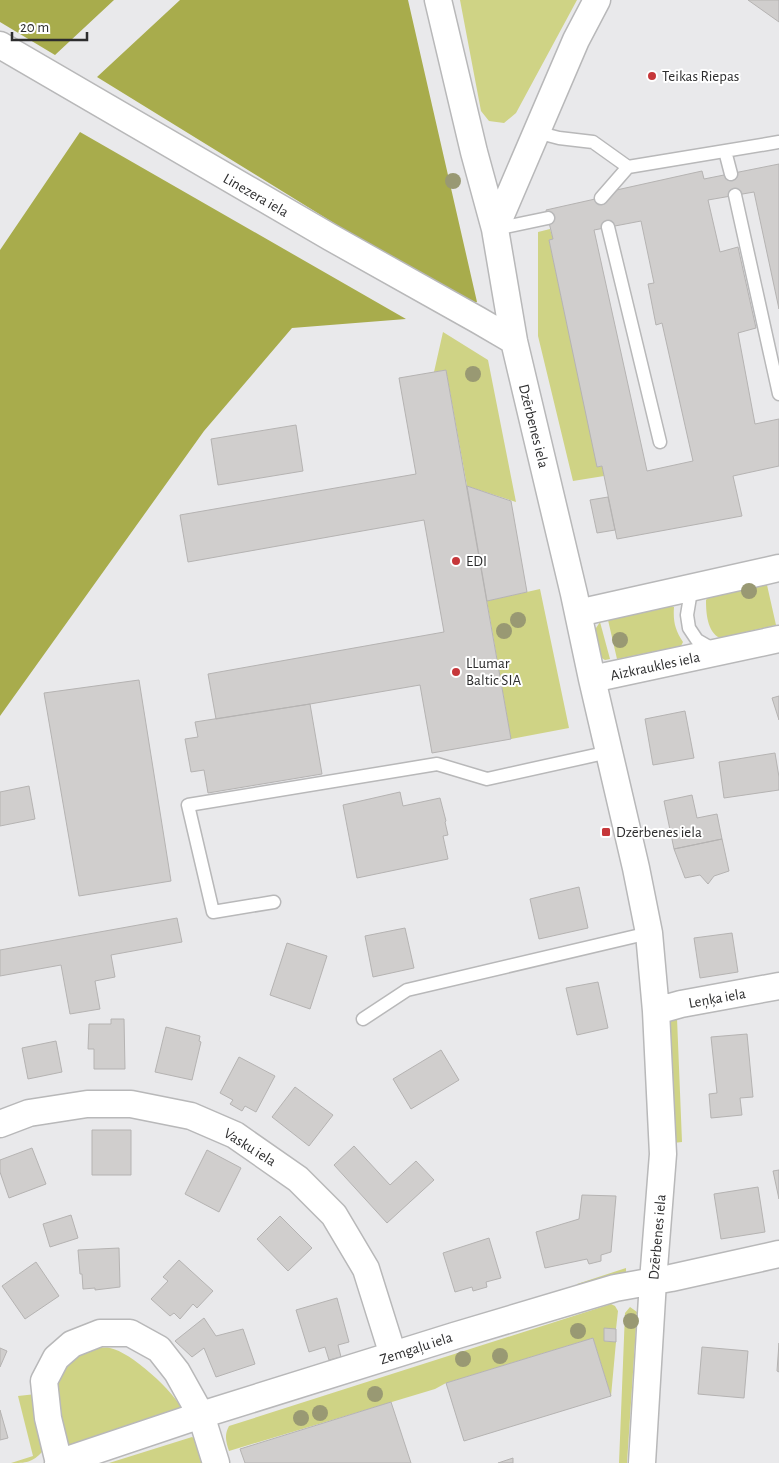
<svg xmlns="http://www.w3.org/2000/svg" width="779" height="1463" viewBox="0 0 779 1463" font-family="'Alegreya Sans',sans-serif">
<style>
.green{fill:#cfd385}
.forest{fill:#a8ac4c}
.building{fill:#d0cecd;stroke:#b5b3b2;fill-rule:evenodd}
.lines{fill:none;stroke-linecap:round;stroke-linejoin:round}
.service-casing{stroke:#b8b8b9;stroke-width:15}
.minor-casing{stroke:#b8b8b9;stroke-width:29}
.service{stroke:#fff;stroke-width:12}
.minor{stroke:#fff;stroke-width:26}
.tree{fill:#999973}
.poi-dot{fill:#c6373a;stroke:#fff;stroke-width:2}
.labels{text-anchor:middle;stroke-width:4;stroke-linejoin:round;paint-order:stroke}
.poi-label{font-size:15px;fill:#2d2d2e;stroke:#fff;text-anchor:start}
.street-label{font-size:15px;fill:#2d2d2e;stroke:#fff}
</style>
<rect width="100%" height="100%" fill="#e9e9eb"/>
<path class="green" d="M460 0H577L516 113 504 123 489 121 481 111Z
M550 229 553 239 549 240 598 467 602 466 604 476 573 481 538 336V232Z
M443 332 488 360 516 502 467 486 446 370 434 372Z
M767 585 776 625 720 638C707 632 706 612 706 600L709 596Z
M540 589 569 728 511 739 487 601Z
M667 605 674 607C673 621 675 630 683 642L681 646 617 659 608 620Z
M600 622 610 659 605 660 600 657 592 634Z
M677 1018 682 1142 673 1143 667 1022Z
M626 1268V1272L621 1276 578 1289 577 1284Z
M611 1304 615 1306 618 1311 616 1329H604V1341L616 1342 611 1396 593 1338 446 1383 435 1389 229 1451C226 1442 224 1435 229 1426Z
M630 1307 637 1312 627 1463H619L625 1313Z
M95 1348C99 1348 106 1347 110 1348 131 1352 175 1392 183 1411L65 1448 50 1384 72 1357Z
M36 1394 43 1451C32 1463 26 1463 11 1463L33 1456 18 1396Z
M192 1437 201 1442 207 1463H109Z"/>
<path class="forest" d="M0 0H114L55 55 0 22Z
M180 0H408L477 302 465 304 97 77Z
M80 132 406 319 292 328 204 431 0 716V250Z"/>
<path class="building" d="M748 0H779V22Z
M779 164V309L754 192 708 200 720 252 738 247 756 328 738 333 755 424 779 419V466L733 476 742 516 617 539 602 466 597 467 549 240 553 239 546 210 613 195 612 191 702 171 704 179ZM641 221 654 283 648 284 656 325 662 323 693 461 647 471 594 230Z
M446 370 511 739 432 753 420 685 310 704 216 719 208 674 444 632 424 520 188 562 180 515 416 474 399 378Z
M296 425 303 471 218 485 211 439Z
M467 486 511 501 527 592 487 601Z
M608 497 615 530 597 533 590 500Z
M139 680 171 881 79 896 44 693Z
M779 696V720L772 698Z
M310 704 322 774 208 793 204 770 191 772 185 739 198 737 195 722Z
M685 711 694 758 653 765 645 719Z
M775 753 779 777V790L724 798 719 762Z
M29 786 35 819 0 826V792Z
M400 792 403 806 440 798 446 821 445 822 448 835 443 836 448 859 357 878 343 805Z
M692 795 697 818 717 814 722 839 674 849 664 801Z
M722 839 729 871 714 876 708 884 700 875 685 878 674 849Z
M579 887 588 928 539 939 530 899Z
M177 918 182 942 111 955 115 977 95 981 100 1009 70 1014 61 965 0 976V950Z
M405 928 414 968 373 977 365 936Z
M732 933 738 972 700 978 694 938Z
M287 943 327 956 310 1009 270 995Z
M598 982 608 1028 577 1035 566 988Z
M111 1019H124L125 1069H94V1049H88L89 1024H111Z
M166 1027 200 1036 199 1041 201 1042 192 1080 155 1072Z
M747 1034 753 1097 740 1098 742 1115 711 1118 709 1094 717 1093 711 1037Z
M56 1041 62 1072 28 1079 22 1048Z
M441 1050 459 1080 411 1109 393 1079Z
M239 1057 275 1076 256 1112 245 1106 242 1111 230 1104 233 1100 220 1093Z
M295 1087 333 1115 309 1146 272 1117Z
M92 1130H131V1175H92Z
M354 1146 390 1185 416 1161 434 1180 387 1223 334 1165Z
M32 1148 46 1184 9 1198 0 1172V1160Z
M207 1150 241 1168 219 1212 185 1194Z
M779 1170V1199L773 1171Z
M758 1187 765 1232 721 1239 714 1194Z
M582 1195 616 1196 611 1252 601 1255V1261L589 1264 587 1259 545 1268 536 1232 579 1219Z
M71 1215 78 1238 50 1247 43 1224Z
M280 1216 312 1248 288 1271 257 1239Z
M489 1238 501 1278 486 1282 487 1287 473 1291 472 1287 455 1292 443 1253Z
M119 1248 120 1287 95 1290V1288L83 1289 82 1274H80L78 1250Z
M179 1260 213 1291 197 1308 193 1304 180 1319 174 1313 170 1316 151 1299 168 1281 163 1277Z
M36 1262 59 1296 25 1319 2 1286Z
M337 1298 349 1342 338 1345 341 1357 329 1360 325 1347 309 1352 296 1310Z
M204 1318 216 1336 243 1329 255 1364 216 1377 204 1348 192 1357 175 1341Z
M604 1328 616 1329V1342L604 1341Z
M593 1338 611 1396 464 1441 446 1383Z
M779 1343V1372L777 1371Z
M702 1347 748 1351 744 1398 698 1394Z
M0 1348 7 1351 0 1367Z
M391 1402 411 1463H245L240 1449Z
M0 1410 8 1438 0 1440Z
M513 1458V1463H498Z"/>
<g class="lines">
<defs>
<path id="service" d="M536 132 559 138 593 142 628 167 779 142
M725 151 731 174
M735 195 779 394
M601 198 628 167
M608 227 660 442
M495 229 548 218
M698 588 690 597 687 615 689 628 697 640 716 651
M274 902 213 912 188 805 437 764 487 779 609 752
M363 1019 407 990 649 933"/>
<path id="minor" d="M438 0 474 152 495 229 514 341 574 594 592 679 636 868 649 933 656 1011 663 1154 653 1281 642 1463
M0 45 330 237 478 320 514 341
M495 229 576 40 597 0
M578 613 779 568
M592 679 779 639
M656 1011 681 1004 779 986
M0 1124 29 1113 87 1104H131L191 1116 235 1135 298 1179 334 1215 366 1269 393 1355
M58 1463 201 1415 454 1336 615 1288 671 1278 779 1254
M59 1463 48 1418 44 1381 56 1358 72 1344 100 1333H130L159 1349 177 1372 201 1415 216 1463"/>
</defs>
<use href="#service" class="service-casing"/>
<use href="#minor" class="minor-casing"/>
<use href="#service" class="service"/>
<use href="#minor" class="minor"/>
</g>
<g class="tree">
<circle cx="453" cy="181" r="8"/>
<circle cx="473" cy="374" r="8"/>
<circle cx="749" cy="591" r="8"/>
<circle cx="518" cy="620" r="8"/>
<circle cx="504" cy="631" r="8"/>
<circle cx="620" cy="640" r="8"/>
<circle cx="631" cy="1321" r="8"/>
<circle cx="578" cy="1331" r="8"/>
<circle cx="500" cy="1356" r="8"/>
<circle cx="463" cy="1359" r="8"/>
<circle cx="375" cy="1394" r="8"/>
<circle cx="320" cy="1413" r="8"/>
<circle cx="301" cy="1418" r="8"/>
</g>
<g class="poi-dot">
<circle cx="652" cy="76" r="5"/>
<circle cx="456" cy="561" r="5"/>
<circle cx="456" cy="672" r="5"/>
<rect x="601" y="827" width="10" height="10" rx="2.5"/>
</g>
<g class="labels">
<g class="poi-label">
<text x="662" y="81">Teikas Riepas</text>
<text x="466" y="566">EDI</text>
<text x="466" y="668">LLumar<tspan x="466" dy="17">Baltic SIA</tspan></text>
<text x="616" y="837">Dzērbenes iela</text>
</g>
<g class="street-label">
<text transform="translate(256 195) rotate(30)" y="5">Linezera iela</text>
<text transform="translate(534 426) rotate(76)" y="5">Dzērbenes iela</text>
<text transform="translate(655 666) rotate(-12)" y="5">Aizkraukles iela</text>
<text transform="translate(717 998) rotate(-10)" y="5">Leņķa iela</text>
<text transform="translate(250 1147) rotate(32)" y="5">Vasku iela</text>
<text transform="translate(657 1237) rotate(-85)" y="5">Dzērbenes iela</text>
<text transform="translate(416 1348) rotate(-18)" y="5">Zemgaļu iela</text>
</g>
</g>
<path d="M12 32v8h75v-8" fill="none" stroke="#2d2d2e" stroke-width="2.5"/>
<text x="20" y="32" font-size="15" fill="#2d2d2e" stroke="#ffffff" stroke-width="4" paint-order="stroke">20 m</text>
</svg>
